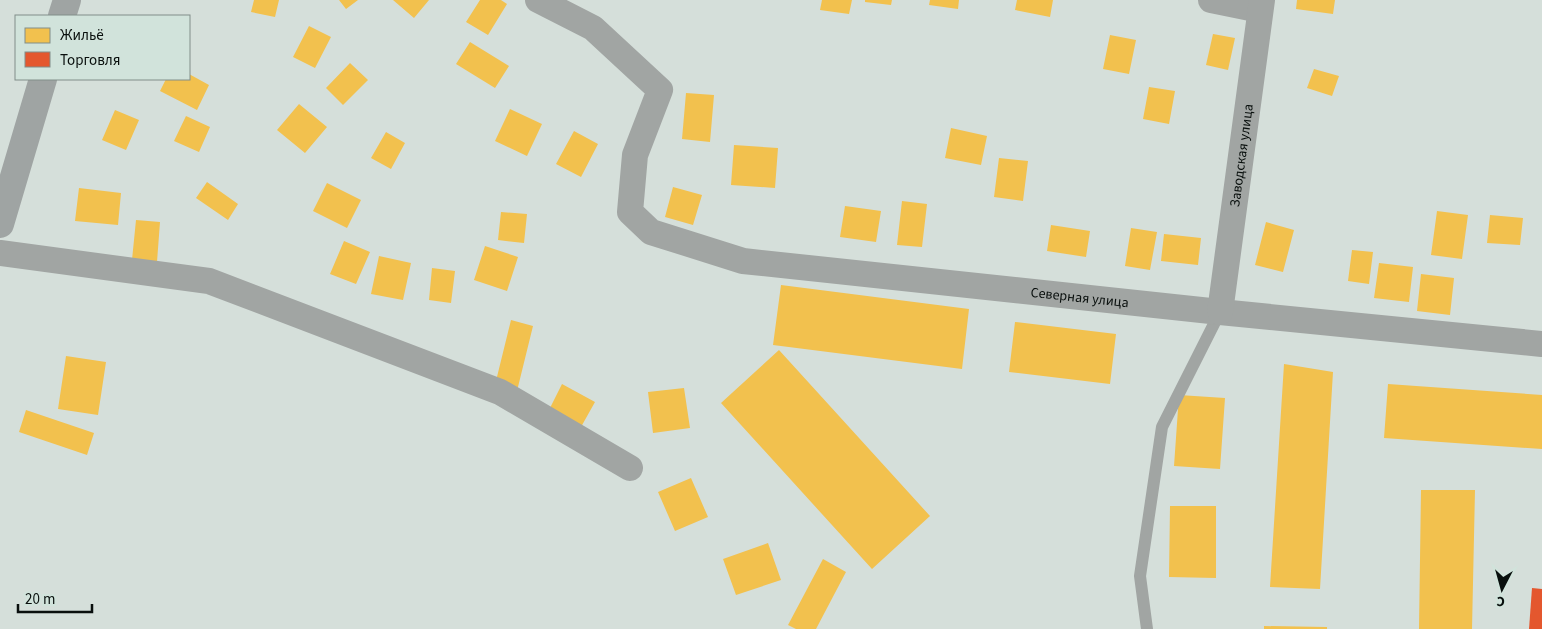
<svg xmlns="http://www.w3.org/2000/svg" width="1542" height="629" viewBox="0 0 1542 629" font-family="'Source Sans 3',sans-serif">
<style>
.homes{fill:#f2c14e}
.shops{fill:#e4572e}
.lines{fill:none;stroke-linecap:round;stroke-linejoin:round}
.lane{stroke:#a1a5a3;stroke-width:12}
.street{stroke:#a1a5a3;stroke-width:26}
.secondary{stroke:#9fa4a3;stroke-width:28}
.labels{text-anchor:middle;stroke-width:5;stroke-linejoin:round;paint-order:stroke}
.street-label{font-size:14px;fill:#090f0d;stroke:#d1e3db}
</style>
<rect width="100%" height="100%" fill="#d5dfda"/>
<path class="homes" d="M254 0H279L275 17 251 12Z
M339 0H358L346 9Z
M393 0H429L414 18Z
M480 0H501L507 4 488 35 466 22Z
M822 0H852L849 14 820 10Z
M865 0H892L891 5 865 2Z
M930 0H959L958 9 929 5Z
M1017 0H1053L1050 17 1015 10Z
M1297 0H1335L1333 14 1296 9Z
M309 26 331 37 315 68 293 57Z
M1213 34 1235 38 1228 70 1206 65Z
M1110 35 1136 40 1129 74 1103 69Z
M470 42 509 66 495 88 456 64Z
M350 63 368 80 343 105 326 88Z
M1314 69 1339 76 1332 96 1307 88Z
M189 74 209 85 197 110 160 91 166 79H189Z
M1149 87 1175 91 1169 124 1143 119Z
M686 93 714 95 710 142 682 139Z
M299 104 327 127 305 153 277 130Z
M510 109 542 124 527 156 495 141Z
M115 110 139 120 126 150 102 140Z
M186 116 210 127 199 152 174 141Z
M951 128 987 136 981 165 945 158Z
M574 131 598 144 581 177 556 164Z
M386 132 405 143 391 169 371 158Z
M734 145 778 148 775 188 731 185Z
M999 158 1028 161 1023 201 994 197Z
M207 182 238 204 228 220 196 198Z
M327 183 361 200 347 228 313 211Z
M673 187 702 195 693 225 665 217Z
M79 188 121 193 118 225 75 221Z
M902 201 927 204 922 247 897 245Z
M845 206 881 211 876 242 840 237Z
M1437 211 1468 215 1462 259 1431 255Z
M501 212 527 214 524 243 498 240Z
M1490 215 1523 218 1520 245 1487 243Z
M136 220 160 222 157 262 132 260Z
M1266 222 1294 230 1283 272 1255 265Z
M1051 225 1090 231 1086 257 1047 251Z
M1131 228 1157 232 1150 270 1125 266Z
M1164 234 1201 238 1198 265 1161 261Z
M344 241 370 252 356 284 330 274Z
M485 246 518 257 507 291 474 280Z
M1352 250 1373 252 1369 284 1348 281Z
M379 256 411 263 403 300 371 294Z
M1379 263 1413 267 1409 302 1374 298Z
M432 268 455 271 451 303 429 300Z
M1421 274 1454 278 1450 315 1417 311Z
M781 285 969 309 962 369 773 345Z
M511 320 533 326 517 391 495 385Z
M1015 322 1116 334 1110 384 1009 372Z
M779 350 930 516 872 569 721 403Z
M66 356 106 362 98 415 58 409Z
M1284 364 1333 372 1320 589 1270 587Z
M562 384 595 402 581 427 549 410Z
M1388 384 1542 395V449L1384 438Z
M684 388 690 428 653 433 648 392Z
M1179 395 1225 398 1220 469 1174 466Z
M26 410 94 433 87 455 19 432Z
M691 478 708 517 675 531 658 492Z
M1421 490H1475L1472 629H1419Z
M1170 506H1216V578L1169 577Z
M768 543 781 580 736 595 723 559Z
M823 559 846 572 816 629H796L788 625Z
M1264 626 1327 627V629H1264Z"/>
<path class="shops" d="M1532 588 1542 589V629H1529Z"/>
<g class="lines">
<path class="lane" d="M1147 629 1140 576 1162 427 1220 312"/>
<g class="street">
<path id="s1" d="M538 0 593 28 660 90 635 155 630 212 651 232 743 261 1220 312 1542 344"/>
<path d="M1211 0 1260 10"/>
<path d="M0 253 209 281 500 392 630 468"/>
<path id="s2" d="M1220 312 1262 0"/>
</g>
<path class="secondary" d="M62 16 67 0
M0 224 43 79"/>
</g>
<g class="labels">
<g class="street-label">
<text dy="5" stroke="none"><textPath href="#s2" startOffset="158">Заводская улица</textPath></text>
<text dy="5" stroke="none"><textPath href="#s1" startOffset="744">Северная улица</textPath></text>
</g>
</g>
<rect x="15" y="15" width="175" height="65" fill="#d1e3db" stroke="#818e89"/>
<rect x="25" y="28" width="25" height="15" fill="#f2c14e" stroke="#818e89"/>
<text x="60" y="40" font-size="15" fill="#090f0d">Жильё</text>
<rect x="25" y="52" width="25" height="15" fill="#e4572e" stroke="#818e89"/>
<text x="60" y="65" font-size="15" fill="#090f0d">Торговля</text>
<g transform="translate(1502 589) rotate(186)" stroke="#d1e3db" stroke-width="4" paint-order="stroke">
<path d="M0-4L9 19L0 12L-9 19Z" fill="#090f0d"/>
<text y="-8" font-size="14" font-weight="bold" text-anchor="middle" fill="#090f0d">С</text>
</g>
<path d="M18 604v8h74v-8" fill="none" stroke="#090f0d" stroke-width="2.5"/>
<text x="25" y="604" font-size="15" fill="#090f0d" stroke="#d1e3db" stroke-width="4" paint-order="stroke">20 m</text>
</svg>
